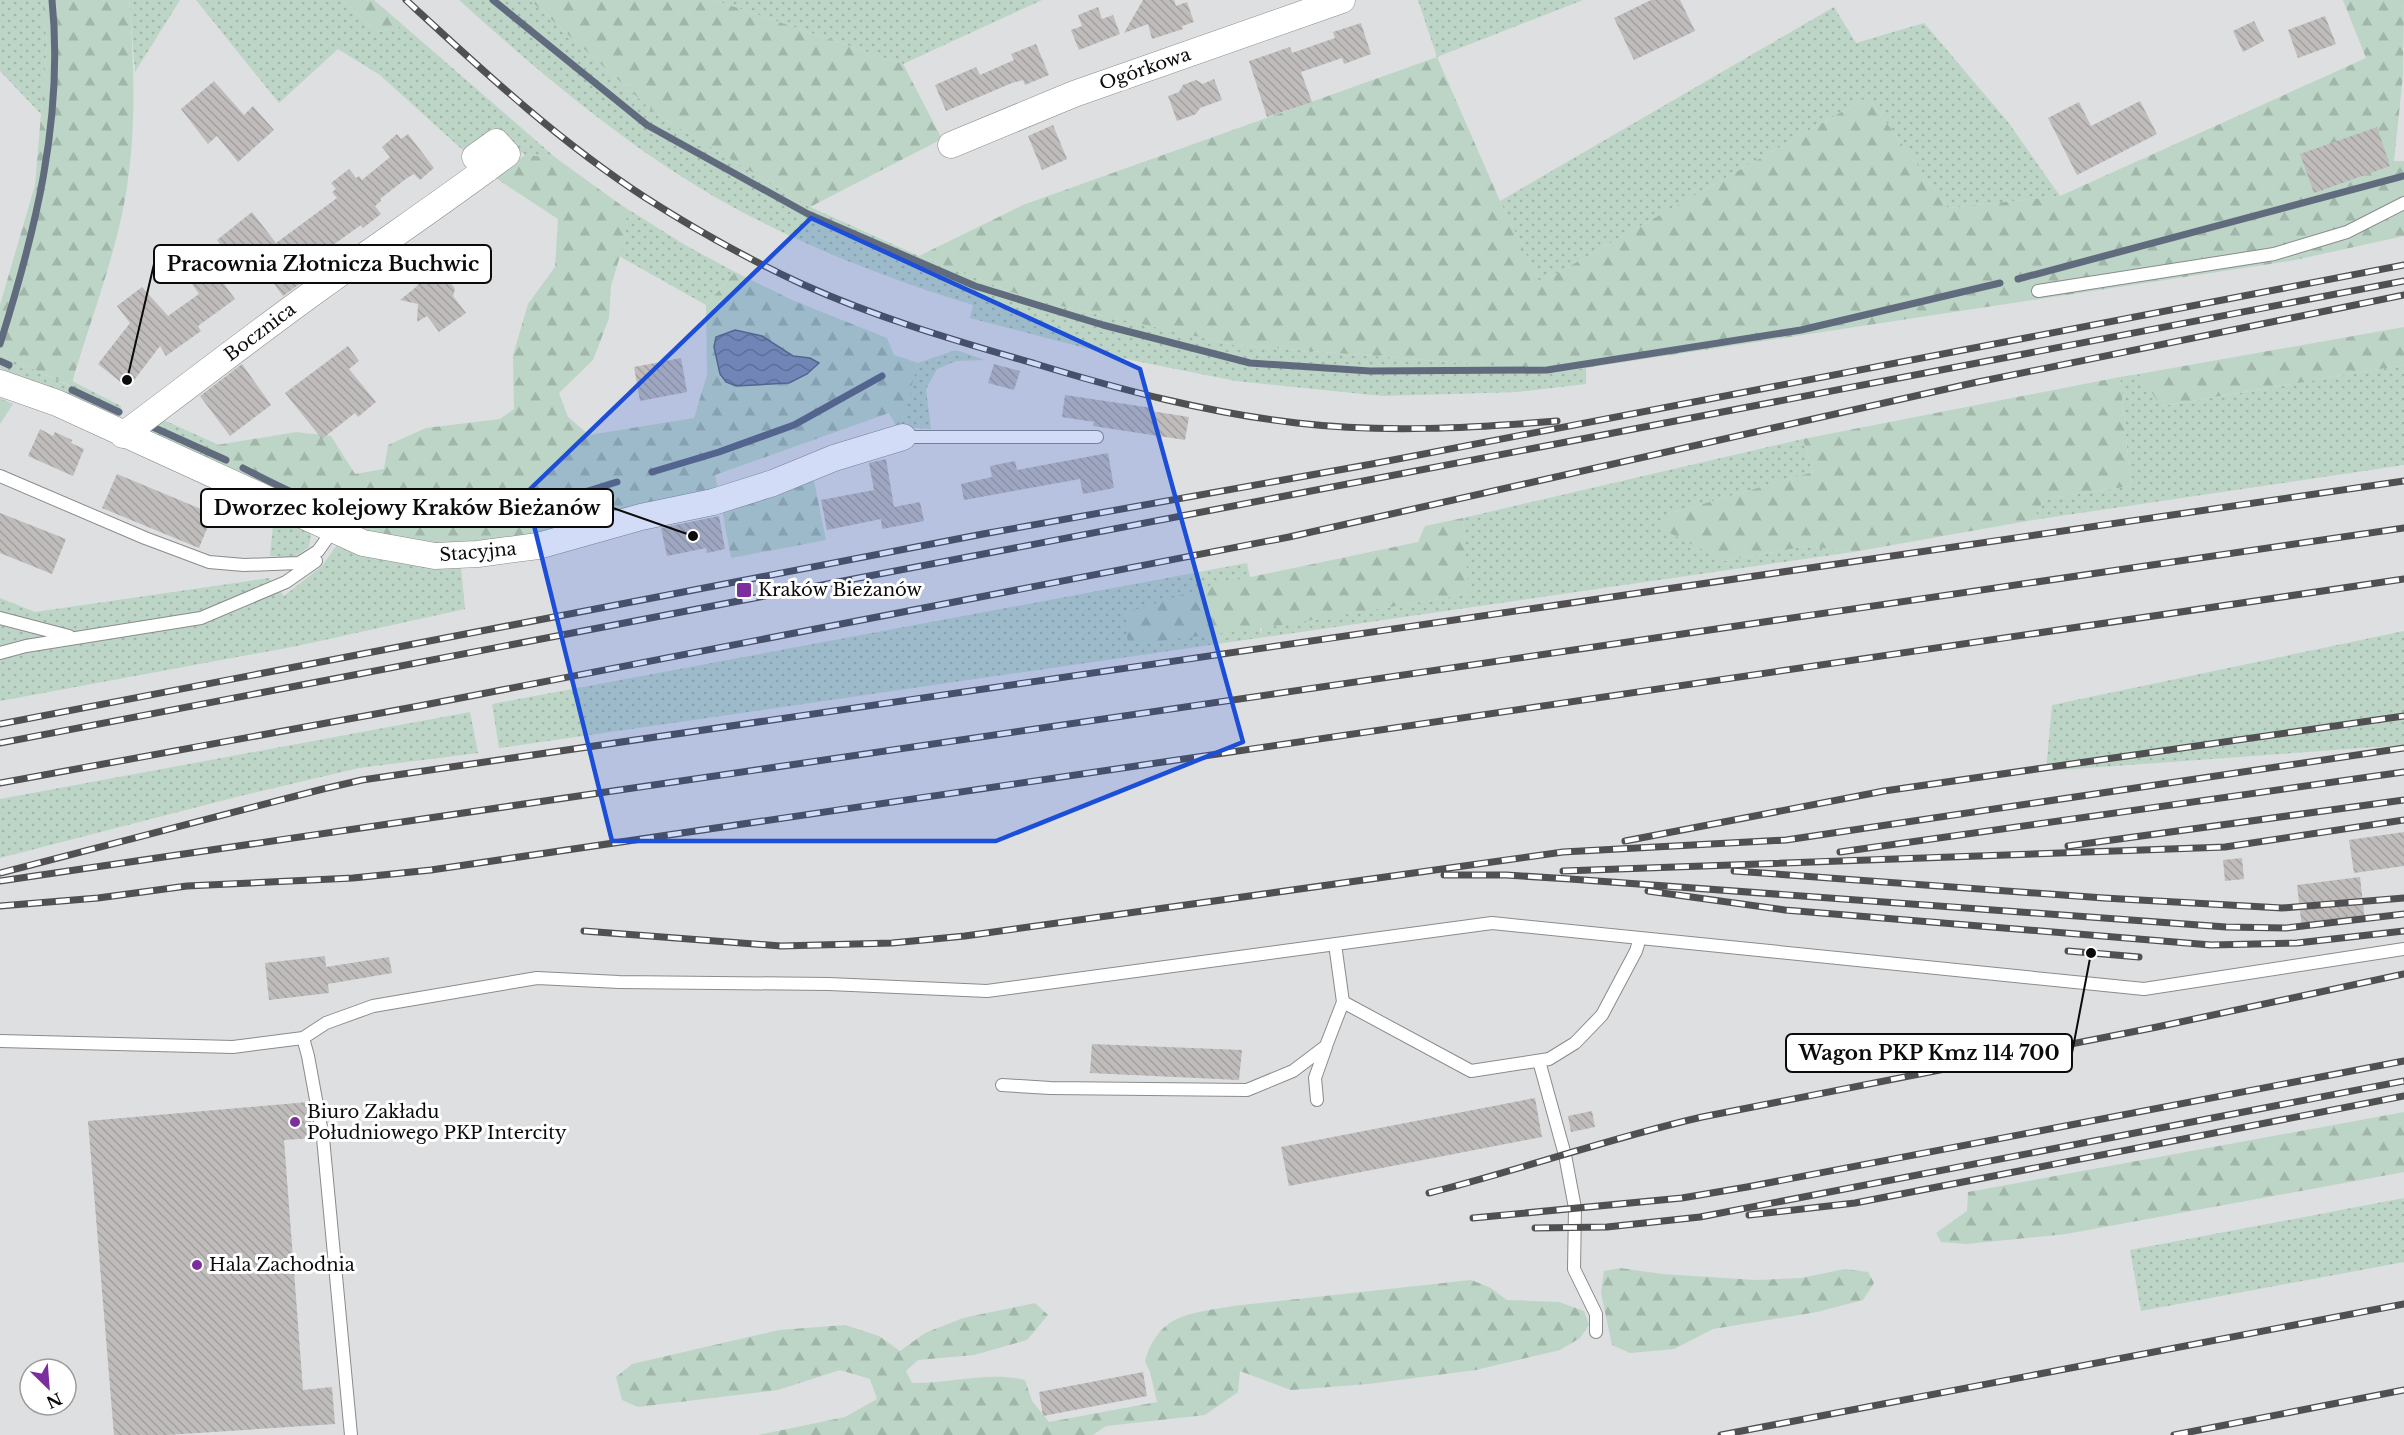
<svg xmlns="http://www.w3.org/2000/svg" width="2404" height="1435" viewBox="0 0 2404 1435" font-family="'Libre Baskerville',serif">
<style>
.grass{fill:url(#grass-dots)}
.forest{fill:url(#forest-firs);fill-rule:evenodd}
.water{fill:url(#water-waves);stroke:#616b7e;stroke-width:1.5}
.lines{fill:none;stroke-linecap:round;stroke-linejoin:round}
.stream{stroke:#616b7e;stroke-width:7}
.building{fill:url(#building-back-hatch)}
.service-casing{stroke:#8a8b8d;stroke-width:14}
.minor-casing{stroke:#8a8b8d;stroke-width:27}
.service{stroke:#fff;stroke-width:12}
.minor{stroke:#fff;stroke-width:26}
.rail-casing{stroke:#505052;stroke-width:7}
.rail{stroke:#fff;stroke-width:4.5;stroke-dasharray:14;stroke-linecap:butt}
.marked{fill:#1d4ed8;fill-opacity:0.2;stroke:#1d4ed8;stroke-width:4.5;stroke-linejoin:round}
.poi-dot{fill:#7d2e9e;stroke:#fff;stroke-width:2}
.labels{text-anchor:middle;stroke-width:6;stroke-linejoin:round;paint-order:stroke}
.street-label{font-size:18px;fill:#0b0b0c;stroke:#fff}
.poi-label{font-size:18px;fill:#0b0b0c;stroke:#fff;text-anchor:start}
.leader{fill:none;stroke:#0b0b0c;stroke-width:2}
.callout-dot{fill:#0b0b0c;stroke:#fff;stroke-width:2}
.callout{fill:#fff;stroke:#0b0b0c;stroke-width:2}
.callout-label{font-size:20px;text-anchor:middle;font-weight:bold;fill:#0b0b0c}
</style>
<defs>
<pattern id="grass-dots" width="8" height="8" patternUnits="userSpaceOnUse" patternTransform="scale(1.5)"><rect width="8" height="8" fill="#bcd5c6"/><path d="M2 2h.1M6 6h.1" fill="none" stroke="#a0b6a9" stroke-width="1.8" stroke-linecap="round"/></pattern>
<pattern id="forest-firs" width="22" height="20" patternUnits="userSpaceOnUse" patternTransform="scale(1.5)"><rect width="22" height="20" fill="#bcd5c6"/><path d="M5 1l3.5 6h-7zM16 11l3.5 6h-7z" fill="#a0b6a9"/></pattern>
<pattern id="water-waves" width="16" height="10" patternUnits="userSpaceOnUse" patternTransform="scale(1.5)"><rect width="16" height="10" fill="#8694af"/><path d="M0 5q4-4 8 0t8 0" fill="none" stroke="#6c778d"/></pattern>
<pattern id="building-back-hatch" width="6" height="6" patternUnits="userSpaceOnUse" patternTransform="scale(1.5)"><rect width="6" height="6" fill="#bfbcbb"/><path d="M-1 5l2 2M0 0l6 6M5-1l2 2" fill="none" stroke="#a3a0a0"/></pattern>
</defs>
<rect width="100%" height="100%" fill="#dddfe1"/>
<path class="grass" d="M0 0H42L47 44 41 114 0 71Z
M129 0H180L135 72Z
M196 0H342L378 32 404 26 556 158 525 155 499 135 466 153 380 75 338 49 279 103Z
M459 0H530L656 114 810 207 919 256 1030 299 1235 345 1565 371 1586 368V384L1518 392 1382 396 1236 381 1131 360 970 318 973 305C886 278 802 246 722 201 626 146 541 74 459 0Z
M714 0H1042L903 64Z
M1418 0H1583L1437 57Z
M1834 7 1856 43 1924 23 2008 122 2060 196 1948 208 1868 97 1540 283 1500 201Z
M621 205 685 245 735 272 706 305 619 256C627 236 629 226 621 205Z
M956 350 985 360 956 361 937 369 926 389 931 429 916 428 899 431 918 363Z
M0 354 70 386 72 381 121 406V415L112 418 0 368Z
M2404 365V465L2033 520 2044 499 2131 486 2120 377 2139 374 2162 406Z
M148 413 219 445 211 446 203 456 140 429Z
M1803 439 1813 472 1668 514 1724 561 1807 546 1853 552 499 748 492 704 1247 563 1261 634 1262 628 1468 594 1463 518Z
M274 514 303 525 311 535 309 547 294 557 270 556Z
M337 545 461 567 465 609 297 646 0 701V598L35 612 269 578 284 596 322 566Z
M2404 631V745L2046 771 2052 705Z
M470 712 478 753 359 768 240 796 0 858V799Z
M2404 1198V1262L2141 1311 2130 1250Z"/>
<path class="forest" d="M42 0H129C135 73 137 147 121 219 108 276 87 331 71 386L0 354V305L35 185 47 44Z
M342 0H374L404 26 378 32Z
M530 0H714L903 64 942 139 810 207 656 114Z
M2343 0H2404L2403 75 2394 161H2404V236L2290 261 1565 371 1235 345 1030 299 919 256 1023 205 1437 57 1500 201 1540 283 1868 97 1948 208 2060 196 2366 58Z
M525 155 556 158 621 205 627 220 625 239 611 286 609 318 593 360 559 393 568 417 589 435 694 418 707 375 706 305 735 272 792 300 887 338 894 355 918 363 899 431 889 413 715 475 718 490 527 540 443 546 370 534 203 456 211 446 296 432 331 436 355 474 384 469 388 445 426 428 500 419 514 409 513 355 528 304 555 267 558 219 494 177ZM735 330C757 334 773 346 792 355 801 359 810 358 819 363L789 383 736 386 720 374 714 347 716 337Z
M2404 327V365L2161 406 2139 374Z
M2120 377 2131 486 2044 499 2033 520 1853 552 1807 546 1724 561 1662 529 1668 514 1813 472 1803 439Z
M0 398 13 404 0 424Z
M813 476 826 540 731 558 722 509Z
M1463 518 1469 594 1270 627 1128 645 1125 613 1212 585 1418 542 1425 526Z
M2404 1112V1172L2066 1234 1966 1244 1941 1242 1936 1233 1967 1211 1968 1192Z
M1620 1268 1662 1274 1756 1280 1801 1278 1845 1269 1868 1272 1874 1283 1863 1300 1817 1312 1713 1329 1674 1349 1630 1353 1612 1345 1601 1293 1604 1271Z
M1471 1280 1489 1287 1507 1300 1559 1302 1584 1311 1589 1325 1580 1338 1560 1350 1476 1370 1368 1384 1291 1390 1240 1371 1238 1392 1205 1415 1106 1426 1093 1435H758L845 1417 877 1399 870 1379 840 1370 778 1390 638 1407 622 1400 616 1377 632 1364 779 1330 845 1325 879 1336 900 1351 925 1333 963 1318 1035 1303 1048 1315 1027 1340 974 1355 918 1360 906 1371 912 1383C949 1384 989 1371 1025 1380L1032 1401 1049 1422 1157 1402 1150 1372 1145 1361C1160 1313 1189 1314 1233 1306Z"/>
<path class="water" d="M735 330 762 336 793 356 810 358 819 363 807 374 789 383 736 386 726 382 720 374 714 347 716 337Z"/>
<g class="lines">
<path class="stream" d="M493 0 647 125 808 214 975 286 1103 325 1250 363 1370 371 1547 370 1801 330 2000 283
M2018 279 2404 176
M0 344C35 233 64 118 52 0
M0 361 9 365
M72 390 119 412
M146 424 226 460
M243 468C278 486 315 505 353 514 445 538 529 509 617 482
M652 472 719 452 794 425 882 376"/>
</g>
<path class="building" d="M1143 0H1174L1176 6 1187 2 1194 22 1182 26 1183 29 1152 39 1148 24 1124 33Z
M1651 0H1680L1695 31 1634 60 1614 18Z
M1098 7 1102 19 1113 15 1120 34 1079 50 1071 30 1082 26 1078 15Z
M2325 16 2336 44 2298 58 2288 30Z
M2254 21 2264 41 2243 52 2233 31Z
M1361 23 1371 54 1344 64 1342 58 1301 72 1312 102 1267 117 1249 61 1290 47 1292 53 1335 38 1333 32Z
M1036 44 1049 75 1025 85 1023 80 1012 83 946 111 935 85 976 67 980 75 1014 60 1011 54Z
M1214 79 1222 100 1200 108 1196 114 1177 121 1168 96 1179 92 1183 85 1196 80 1203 84Z
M214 81 244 115 253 106 274 130 238 162 217 136 208 144 181 109Z
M2140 101 2157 134 2077 175 2048 118 2079 102 2091 126Z
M1053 125 1067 159 1042 170 1028 136Z
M2377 127 2390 166 2314 193 2300 154Z
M397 134 401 139 408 134 434 168 420 180 414 174 407 178 380 199 381 201 375 206 381 214 363 228 361 225 305 265 312 275 283 296 256 259 224 284 235 299 198 326 201 331 166 356 160 346 128 388 98 364 130 323 117 306 142 287 168 316 199 294 190 281 228 254 217 240 252 212 276 243 337 198 332 192 336 189 331 183 349 169 356 178 359 176 362 180 390 157 382 147Z
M437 273H444L455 289 453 296 466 313 439 332 427 316 417 322 418 304 400 300 415 288 423 279Z
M348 346 359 361 349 369 376 402 358 417 355 413 322 439 285 393Z
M681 358 687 392 640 401 634 367Z
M242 364 271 405 230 436 200 396Z
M994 364 1020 371 1014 390 988 383Z
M1065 395 1152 408 1151 411 1189 417 1185 440 1093 426 1094 422 1062 417Z
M40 429 53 436 55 432 72 440 71 443 84 449 73 476 28 456Z
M1108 453 1114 488 1083 494 1080 479 964 500 961 484 992 477 990 466 1015 461 1017 470Z
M886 459 894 507 920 502 924 521 882 529 881 519 827 530 821 500 874 490 869 463Z
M117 474 213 514 199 548 102 508Z
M0 513 66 539 52 574 0 553Z
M719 516 725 549 707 553 706 548 667 556 661 528Z
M2404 832V866L2354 873 2349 840Z
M2242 858 2244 879 2225 881 2223 860Z
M2360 877 2365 921 2302 928 2297 885Z
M325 956 326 967 389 957 392 973 328 984 329 993 269 1000 265 963Z
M1092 1044 1242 1050 1239 1080 1090 1073Z
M1535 1098 1542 1137 1289 1186 1281 1147Z
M308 1102 313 1138 284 1140 303 1390 332 1387 335 1424 167 1435H114L88 1121Z
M1592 1111 1595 1127 1571 1132 1568 1116Z
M1143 1372 1147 1396 1043 1416 1039 1392Z"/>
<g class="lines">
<defs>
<path id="service" d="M2038 291 2274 254 2347 232 2404 203
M903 437H1097
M0 476 145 538 209 562 244 565 299 563 318 551 333 530
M0 618 69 636
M0 653 26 646 201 618 286 582 316 561
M1343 1002 1471 1071 1549 1059 1575 1043 1602 1015 1636 951 1640 938
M303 1038 308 1056 323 1138 351 1435
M0 1041 233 1047 303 1038 326 1023 373 1006 537 978 619 982 829 984 987 991 1492 923 2144 989 2404 949
M1539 1061 1565 1155 1575 1208 1574 1269 1596 1314V1332
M1002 1085 1050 1088 1247 1090 1293 1071 1326 1046 1343 1002 1335 944
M1317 1100 1315 1078 1326 1047"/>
<path id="minor" d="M951 145 1074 94 1342 0
M0 383 57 403 363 543 435 556 478 554 538 546 641 517 713 502 773 483 834 458 903 437
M123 435C189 386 254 335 321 287 383 242 446 200 507 154L496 142 475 157 487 169"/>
</defs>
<use href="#service" class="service-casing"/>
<use href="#minor" class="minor-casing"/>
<use href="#service" class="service"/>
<use href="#minor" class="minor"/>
<defs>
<path id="rail" d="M406 0C482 70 558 141 646 198 696 230 748 259 802 284 877 318 957 341 1036 364 1122 390 1208 413 1297 423 1383 433 1471 428 1557 421
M0 724 983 534 1372 464 2404 265
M0 743 2404 281
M0 783 419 706 1289 537 1973 383 2404 295
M1625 841 1884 791 2404 716
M2068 846 2404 800
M1840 852 2404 772
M1563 871 2225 847 2404 820
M1734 871 2104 898 2282 908 2404 898
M0 873 323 789 362 780 2404 481
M1444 875H1506L1570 879 2226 927 2286 928 2404 914
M0 881 2404 528
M1648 891 1785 910 2211 945 2297 943 2404 931
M0 906 98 898 187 886 353 878 431 870 2404 579
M584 931 781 946 892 943 965 936 1563 852 1786 840 2404 748
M2068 951 2139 957
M1429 1193C1520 1170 1610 1138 1702 1117L2157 1027 2404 974
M1749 1215 1855 1203 2404 1096
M1473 1218 1682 1198 1747 1187 2404 1061
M1535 1228 1607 1227 1700 1217 2404 1081
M1721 1435 2404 1304
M2174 1435 2404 1390"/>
</defs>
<use href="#rail" class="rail-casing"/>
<use href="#rail" class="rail"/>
</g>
<path class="marked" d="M811 218 1140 369 1243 742 996 841H612L526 493Z"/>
<g class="poi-dot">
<rect x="736" y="582" width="16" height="16" rx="3"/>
<circle cx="295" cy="1122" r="6"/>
<circle cx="197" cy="1265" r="6"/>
</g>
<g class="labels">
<g class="street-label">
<text transform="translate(1145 69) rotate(-19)" y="6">Ogórkowa</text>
<text transform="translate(260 332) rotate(-37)" y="6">Bocznica</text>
<text transform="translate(478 552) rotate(-5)" y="6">Stacyjna</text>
</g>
<g class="poi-label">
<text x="758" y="596">Kraków Bieżanów</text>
<text x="307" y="1118">Biuro Zakładu<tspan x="307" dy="21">Południowego PKP Intercity</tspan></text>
<text x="209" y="1271">Hala Zachodnia</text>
</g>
</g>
<path class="leader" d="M127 380L154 264M693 536L613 508M2091 953L2072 1053"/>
<g class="callout-dot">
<circle cx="127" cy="380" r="6"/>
<circle cx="693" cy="536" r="6"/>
<circle cx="2091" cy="953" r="6"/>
</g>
<g class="callout">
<rect x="154" y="245" width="337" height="38" rx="6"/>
<rect x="201" y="489" width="412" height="38" rx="6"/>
<rect x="1786" y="1034" width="286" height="38" rx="6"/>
</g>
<g class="callout-label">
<text x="323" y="271">Pracownia Złotnicza Buchwic</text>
<text x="407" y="515">Dworzec kolejowy Kraków Bieżanów</text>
<text x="1929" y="1060">Wagon PKP Kmz 114 700</text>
</g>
<g transform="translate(48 1387) rotate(155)"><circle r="28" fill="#ffffff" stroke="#9d9d9e" stroke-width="1.5"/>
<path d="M0-4.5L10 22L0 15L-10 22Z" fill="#7d2e9e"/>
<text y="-9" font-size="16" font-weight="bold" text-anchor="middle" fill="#0b0b0c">N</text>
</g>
</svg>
